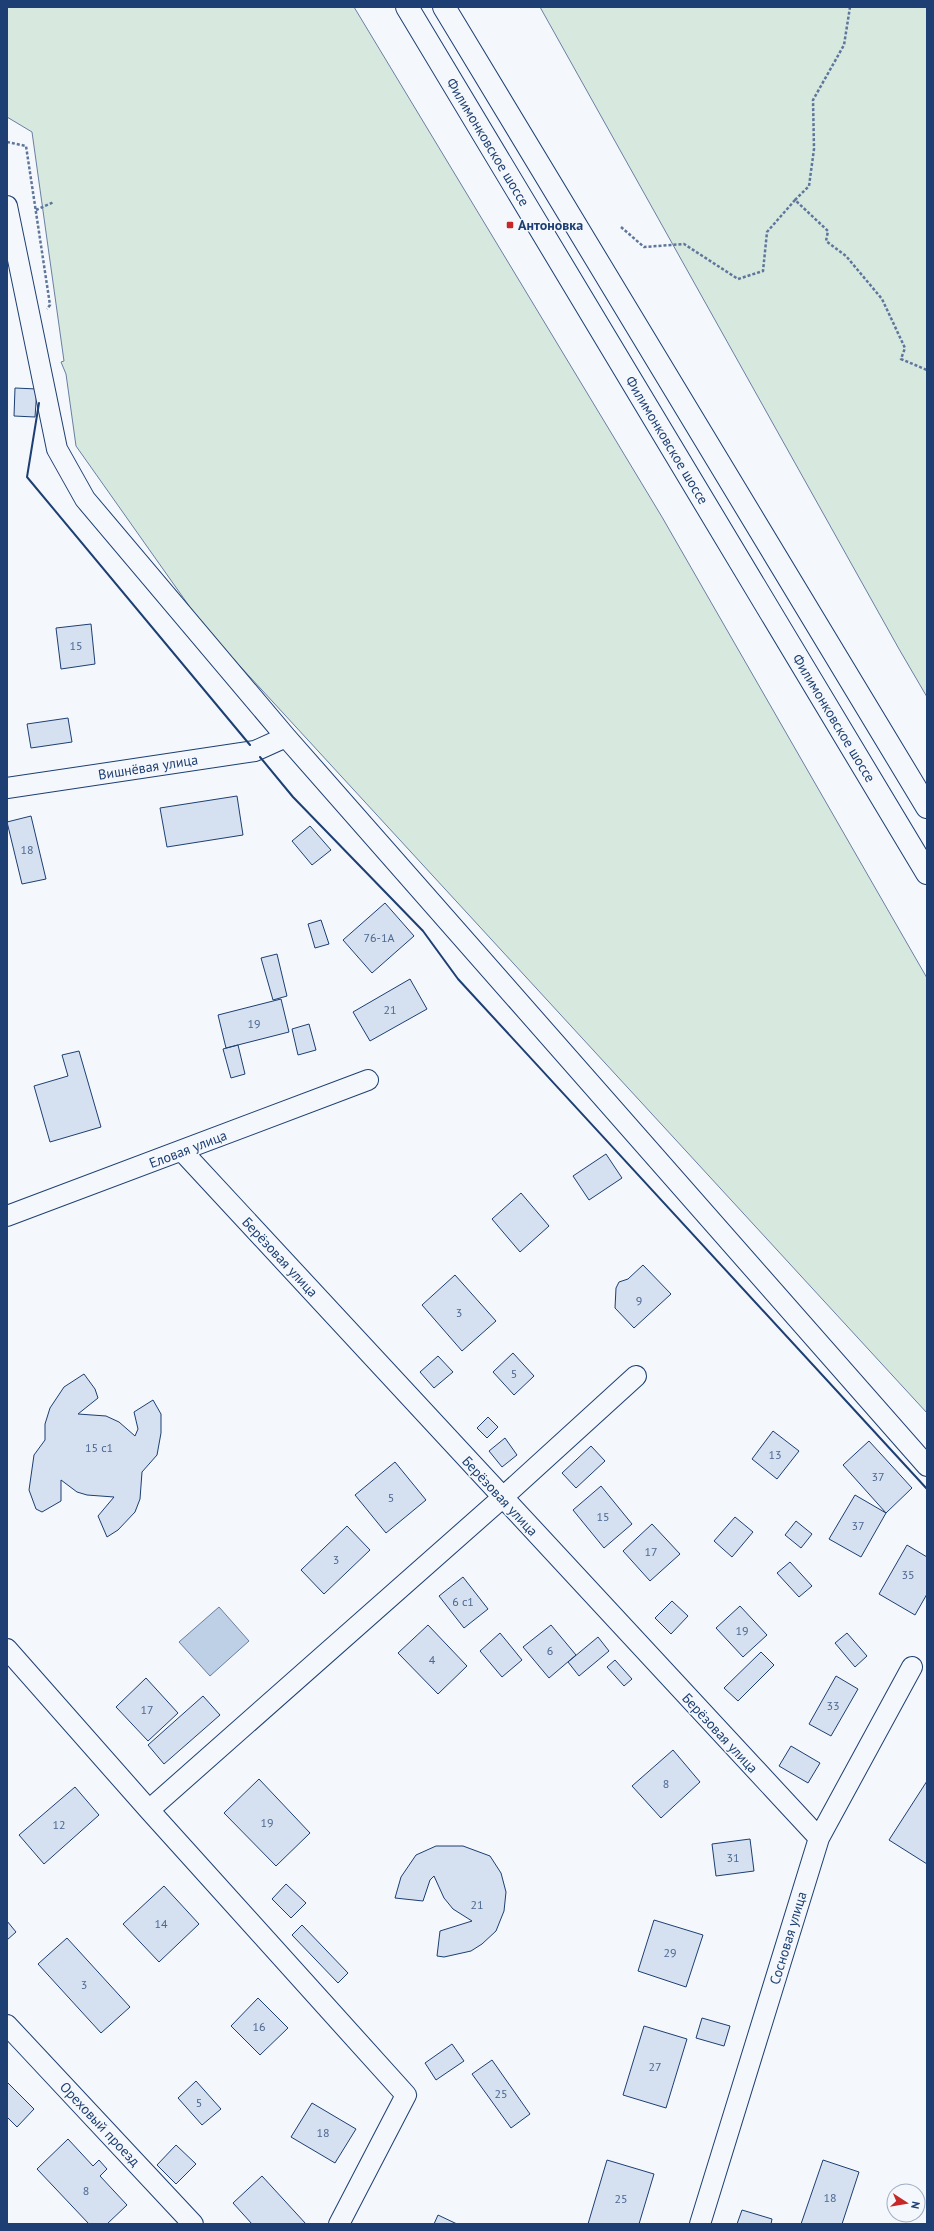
<svg xmlns="http://www.w3.org/2000/svg" width="934" height="2231" viewBox="0 0 934 2231" font-family="'PT Sans',sans-serif">
<style>
.green{fill:#d7e8df;stroke:#687fa3}
.water{fill:#bed0e5;stroke:#687fa3}
.building{fill:#d5e0f0;stroke:#1d3f73}
.lines{fill:none;stroke-linecap:round;stroke-linejoin:round}
.minor-casing{stroke:#1d3f73;stroke-width:22}
.major-casing{stroke:#1d3f73;stroke-width:24}
.path{stroke:#5e769c;stroke-width:2.5;stroke-dasharray:3 2;stroke-linecap:butt}
.minor{stroke:#f4f7fb;stroke-width:20}
.major{stroke:#f4f7fb;stroke-width:22}
.wall{stroke:#1d3f73;stroke-width:2}
.poi-dot{fill:#c62828;stroke:#f4f7fb;stroke-width:1.5}
.labels{text-anchor:middle;stroke-width:3;stroke-linejoin:round;paint-order:stroke}
.number-label{font-size:12px;fill:#4b6792}
.street-label{font-size:14px;fill:#1d3f73;stroke:#f4f7fb}
.poi-label{font-size:14px;font-weight:bold;fill:#1d3f73;stroke:#f4f7fb;text-anchor:start}
</style>
<rect width="100%" height="100%" fill="#f4f7fb"/>
<path class="green" d="M7 7H354L662 517 927 978V1413L204 627 76 446 66 374 61 362 64 361 32 132 7 117Z
M540 7H927V697L899 649Z"/>
<path class="water" d="M219 1607 249 1641 210 1676 179 1642Z"/>
<path class="building" d="M15 388 37 389 35 417 14 416Z
M91 624 95 664 61 669 56 628Z
M68 718 72 742 31 748 27 724Z
M237 796 243 835 167 847 160 808Z
M31 816 46 879 22 884 7 822Z
M310 826 331 850 312 865 292 841Z
M385 903 414 936 372 973 343 940Z
M321 920 329 944 315 948 308 924Z
M277 954 287 996 273 1000 261 958Z
M410 979 427 1009 370 1041 353 1012Z
M281 999 289 1032 226 1048 218 1015Z
M309 1024 316 1050 298 1055 292 1029Z
M238 1045 245 1074 231 1078 223 1049Z
M79 1051 101 1127 50 1142 34 1086 68 1076 62 1055Z
M606 1154 622 1178 589 1200 573 1176Z
M521 1193 549 1226 520 1252 492 1219Z
M643 1265 671 1294 634 1328 615 1308 616 1288 619 1282 628 1279Z
M455 1275 496 1321 462 1351 422 1305Z
M513 1353 534 1376 514 1395 493 1372Z
M438 1356 453 1372 434 1388 420 1372Z
M84 1374 95 1389 98 1398 78 1414 106 1416 119 1422 135 1436 138 1429 134 1412 153 1400 161 1414V1433L157 1455 142 1472 140 1499 135 1512 118 1530 107 1537 98 1516 114 1497 87 1495 77 1492 61 1480V1501L42 1512 36 1509 29 1490 34 1455 45 1440V1424L50 1408 64 1387Z
M488 1417 498 1427 487 1438 477 1428Z
M773 1431 799 1451 777 1479 752 1459Z
M505 1438 517 1455 502 1467 489 1451Z
M869 1441 912 1488 886 1513 843 1465Z
M591 1446 605 1461 576 1488 562 1473Z
M395 1462 426 1500 386 1533 355 1495Z
M601 1486 632 1524 604 1548 573 1510Z
M855 1495 886 1513 861 1557 829 1539Z
M735 1517 753 1532 732 1557 714 1541Z
M796 1521 812 1534 801 1548 785 1535Z
M652 1524 680 1554 650 1581 623 1551Z
M347 1526 370 1550 324 1594 301 1570Z
M907 1545 927 1557V1594L915 1615 879 1594Z
M790 1562 812 1586 799 1597 777 1573Z
M463 1577 488 1609 464 1628 439 1596Z
M672 1601 688 1616 671 1634 655 1618Z
M740 1606 767 1635 743 1657 716 1628Z
M428 1625 467 1666 438 1694 398 1653Z
M551 1625 576 1655 549 1678 523 1647Z
M500 1633 522 1660 502 1677 480 1651Z
M847 1633 867 1656 855 1667 835 1643Z
M598 1637 609 1651 579 1676 568 1662Z
M761 1652 774 1665 738 1701 724 1688Z
M615 1660 632 1679 624 1686 607 1667Z
M836 1676 858 1689 831 1736 809 1724Z
M146 1678 178 1713 148 1741 116 1707Z
M203 1696 220 1715 164 1764 148 1745Z
M791 1746 820 1763 808 1783 779 1766Z
M673 1750 700 1782 661 1818 632 1786Z
M259 1779 310 1833 276 1866 224 1813Z
M927 1781V1864L889 1840Z
M75 1787 99 1815 44 1864 19 1835Z
M750 1839 754 1871 716 1876 712 1844Z
M436 1846H463L490 1856 501 1873 506 1892 504 1911 496 1931 482 1944 471 1951 444 1957 437 1956 440 1931 472 1921 453 1909 444 1898 434 1876 430 1880 423 1901 395 1898 401 1877 416 1855Z
M286 1884 306 1903 291 1918 272 1899Z
M164 1886 199 1924 159 1962 123 1924Z
M654 1920 703 1935 686 1987 638 1971Z
M7 1921 16 1932 7 1940Z
M302 1925 348 1973 338 1983 292 1935Z
M67 1938 130 2007 101 2033 38 1964Z
M258 1998 288 2028 260 2055 231 2026Z
M702 2018 730 2026 724 2046 696 2038Z
M644 2026 687 2039 666 2108 623 2095Z
M452 2044 464 2061 436 2080 425 2063Z
M492 2060 530 2114 511 2128 472 2074Z
M196 2081 221 2109 202 2125 178 2098Z
M7 2082 34 2109 17 2127 7 2117Z
M312 2103 356 2129 335 2163 291 2137Z
M68 2139 93 2166 99 2160 107 2169 100 2176 127 2205 107 2224H89L37 2169Z
M176 2145 196 2164 176 2184 157 2165Z
M607 2160 654 2174 639 2224H588Z
M823 2160 859 2172 842 2224H801Z
M262 2176 306 2224H252L233 2203Z
M742 2210 772 2219 771 2224H737Z
M438 2215 457 2224H434Z"/>
<g class="lines">
<defs>
<path id="minor" d="M7 206 57 449 85 499 286 737 927 1466
M7 788 255 751 286 737
M182 1151 819 1838
M7 1216 368 1080
M7 1649 149 1810 406 2095 339 2224
M149 1810 502 1498 636 1376
M7 2025 193 2224
M700 2224 819 1838 912 1667"/>
<path id="major" d="M407 7 927 873
M444 7 927 807"/>
</defs>
<use href="#minor" class="minor-casing"/>
<use href="#major" class="major-casing"/>
<path class="path" d="M7 142 26 146 50 305 47 309
M795 200 809 186 814 149 813 100 844 45 850 7
M36 210 54 202
M621 227 644 247 684 244 738 279 763 271 767 232 795 200 828 231 826 241 846 256 882 299 905 348 901 359 927 370"/>
<use href="#minor" class="minor"/>
<use href="#major" class="major"/>
<path class="wall" d="M39 403 27 477 250 745
M260 757 293 797 423 931 458 979 927 1489"/>
</g>
<rect class="poi-dot" x="506" y="221" width="8" height="8" rx="2"/>
<g class="labels">
<g class="number-label">
<text x="76" y="650">15</text>
<text x="27" y="854">18</text>
<text x="379" y="942">76-1А</text>
<text x="390" y="1014">21</text>
<text x="254" y="1028">19</text>
<text x="639" y="1305">9</text>
<text x="459" y="1317">3</text>
<text x="514" y="1378">5</text>
<text x="99" y="1452">15 с1</text>
<text x="775" y="1459">13</text>
<text x="878" y="1481">37</text>
<text x="391" y="1502">5</text>
<text x="603" y="1521">15</text>
<text x="858" y="1530">37</text>
<text x="651" y="1556">17</text>
<text x="336" y="1564">3</text>
<text x="908" y="1579">35</text>
<text x="463" y="1606">6 с1</text>
<text x="742" y="1635">19</text>
<text x="550" y="1655">6</text>
<text x="432" y="1664">4</text>
<text x="833" y="1710">33</text>
<text x="147" y="1714">17</text>
<text x="666" y="1788">8</text>
<text x="267" y="1827">19</text>
<text x="59" y="1829">12</text>
<text x="733" y="1862">31</text>
<text x="477" y="1909">21</text>
<text x="161" y="1928">14</text>
<text x="670" y="1957">29</text>
<text x="84" y="1989">3</text>
<text x="259" y="2031">16</text>
<text x="655" y="2071">27</text>
<text x="501" y="2098">25</text>
<text x="199" y="2107">5</text>
<text x="323" y="2137">18</text>
<text x="86" y="2195">8</text>
<text x="830" y="2202">18</text>
<text x="621" y="2203">25</text>
</g>
<g class="street-label">
<text transform="translate(488 142) rotate(59)" y="5">Филимонковское шоссе</text>
<text transform="translate(667 440) rotate(59)" y="5">Филимонковское шоссе</text>
<text transform="translate(834 718) rotate(59)" y="5">Филимонковское шоссе</text>
<text transform="translate(148 767) rotate(-9)" y="5">Вишнёвая улица</text>
<text transform="translate(188 1149) rotate(-21)" y="5">Еловая улица</text>
<text transform="translate(280 1257) rotate(47)" y="5">Берёзовая улица</text>
<text transform="translate(500 1496) rotate(47)" y="5">Берёзовая улица</text>
<text transform="translate(720 1733) rotate(47)" y="5">Берёзовая улица</text>
<text transform="translate(788 1938) rotate(-73)" y="5">Сосновая улица</text>
<text transform="translate(100 2124) rotate(47)" y="5">Ореховый проезд</text>
</g>
<g class="poi-label">
<text x="518" y="230">Антоновка</text>
</g>
</g>
<rect width="934" height="2231" fill="none" stroke="#1d3f73" stroke-width="16"/>
<g transform="translate(906 2203) rotate(102)"><circle r="19" fill="#f4f7fb" stroke="#9eadc5"/>
<path d="M0-3L7 15L0 10L-7 15Z" fill="#c62828"/>
<text y="-6" font-size="11" font-weight="bold" text-anchor="middle" fill="#1d3f73">N</text>
</g>
</svg>
